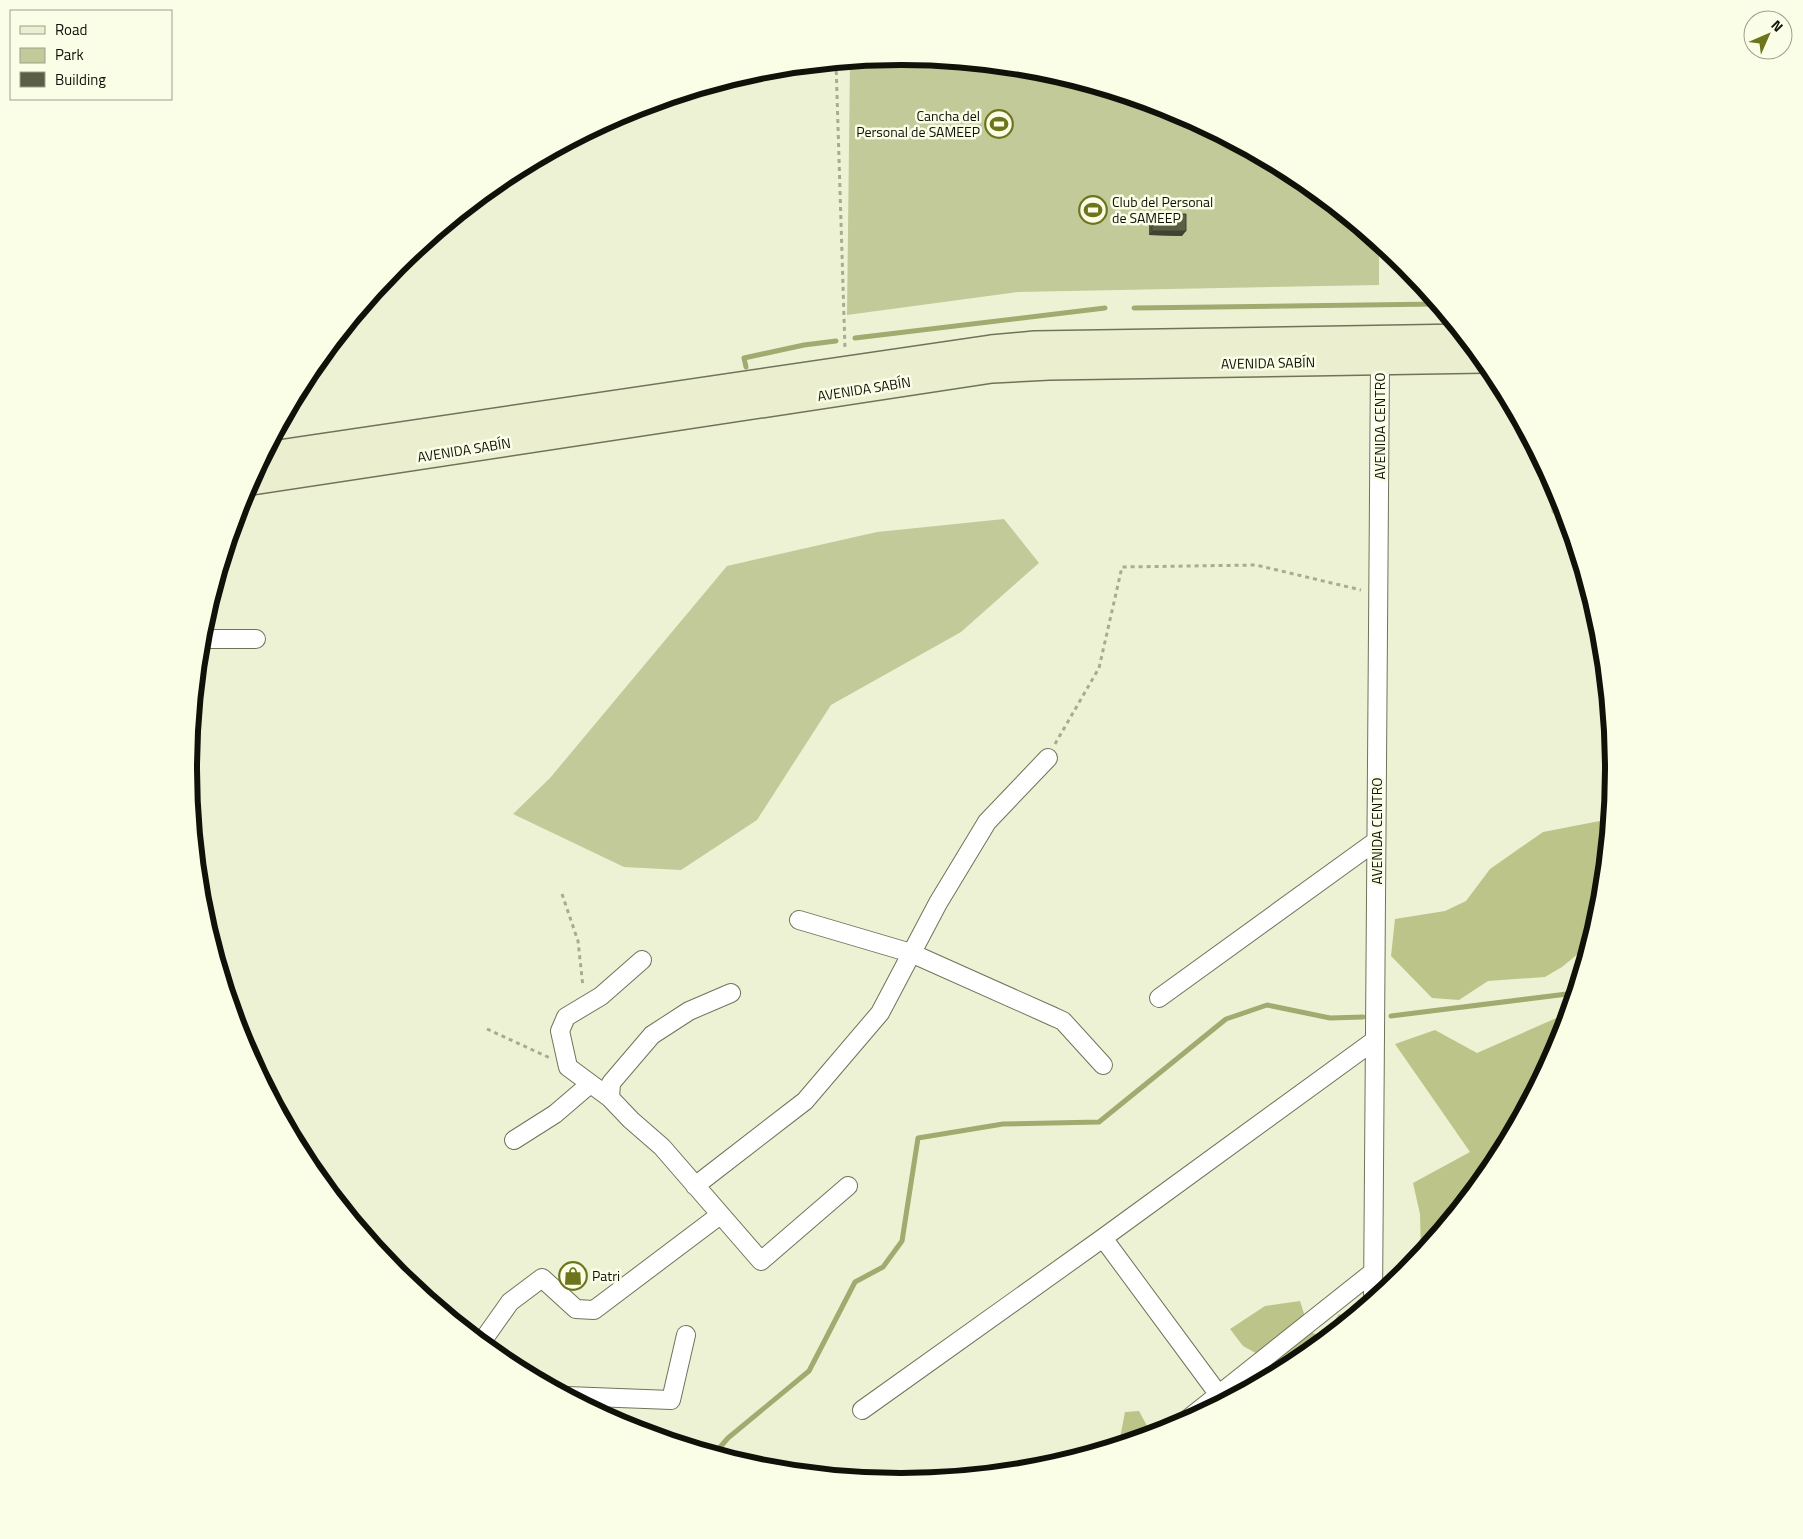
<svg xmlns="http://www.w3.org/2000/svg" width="1803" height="1539" viewBox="0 0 1803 1539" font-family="'Titillium Web',sans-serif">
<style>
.green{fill:#c3ca99}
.forest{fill:#bdc489}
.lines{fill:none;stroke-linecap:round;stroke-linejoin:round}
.stream{stroke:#a3aa70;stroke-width:5}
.street-casing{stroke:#70735a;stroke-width:20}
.secondary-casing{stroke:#70735a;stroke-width:28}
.path{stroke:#a8ab94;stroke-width:3;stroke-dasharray:4 4;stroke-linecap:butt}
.street{stroke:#fff;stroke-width:18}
.secondary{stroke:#ebeecf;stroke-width:25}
.wall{fill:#4e513b}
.shaded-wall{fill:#404230}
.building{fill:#5b5e45;stroke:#404230}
.labels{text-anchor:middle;stroke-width:5;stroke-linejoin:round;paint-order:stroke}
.poi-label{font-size:14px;fill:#101108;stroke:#fbfee7;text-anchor:start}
.street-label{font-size:14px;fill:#101108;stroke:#fbfee7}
.rim{fill:none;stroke:#101108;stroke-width:6}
</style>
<rect width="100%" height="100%" fill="#eef2d5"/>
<path class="green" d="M901 56 1041 70 1175 111 1298 177 1379 243V285L1018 292 847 315 850 61Z
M1004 519 1039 563 961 632 831 705 757 820 681 870 624 867 513 814 550 778 727 566 877 532Z"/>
<path class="forest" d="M1544 466 1561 497 1567 517 1552 513 1542 468Z
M1610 819 1601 909 1590 944 1562 967 1545 977 1488 981 1459 1000 1432 998 1391 956 1395 919 1445 911 1466 901 1490 869 1543 832Z
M1570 1012 1560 1043 1494 1166 1421 1256 1420 1214 1413 1183 1470 1152 1395 1044 1435 1030 1477 1053Z
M1300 1301 1310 1332 1324 1337 1339 1314 1351 1319 1298 1363 1246 1390 1248 1387 1268 1377 1274 1363 1243 1346 1230 1329 1265 1306Z
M1139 1411 1152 1435 1120 1445 1119 1443 1125 1412Z"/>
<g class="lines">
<path class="stream" d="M1134 308 1438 304
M855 338 1105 308
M746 367 744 358 804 345 836 341
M1391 1016 1575 993
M714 1454 728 1438 809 1371 855 1282 883 1267 902 1241 918 1138 1003 1124 1099 1122 1226 1019 1267 1005 1330 1018 1363 1017"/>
<defs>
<path id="street" d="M201 639H256
M799 920 911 953 1052 1016 1063 1021 1103 1065
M642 960 601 996 566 1017 560 1031 568 1067 610 1098 631 1120 662 1147 761 1261 848 1186
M1159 998 1376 841
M610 1098 611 1083 652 1035 689 1011 731 993
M514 1140 555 1114 590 1084
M695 1186 805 1101 880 1013 938 903 987 822 1048 758
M1103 1238 1219 1395
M1373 1301 1380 361
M481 1343 510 1302 542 1278 576 1309 594 1310 720 1215
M567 1396 671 1400 686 1335
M862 1410 1103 1238 1375 1040
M1179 1426 1373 1272"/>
<path id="secondary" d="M265 455 991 348 1035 344 1465 337
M251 482 992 370 1049 367 1484 360"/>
</defs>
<use href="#street" class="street-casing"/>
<use href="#secondary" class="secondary-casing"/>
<path class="path" d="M836 63 845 349
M1055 744 1099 668 1122 567 1256 565 1361 590
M562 894 578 941 583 987
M487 1029 550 1058"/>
<use href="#street" class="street"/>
<use href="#secondary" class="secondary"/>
</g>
<path class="wall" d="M1152 214 1182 236 1149 235V219Z"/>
<path class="shaded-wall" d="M1234 142 1240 146H1232Z
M1152 231H1186L1182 236 1149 235Z"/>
<path class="building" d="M1152 214H1186V231H1152Z"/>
<defs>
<symbol id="stadium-ring" viewBox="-11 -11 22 22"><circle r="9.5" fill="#fbfee7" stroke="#6d741c" stroke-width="1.5"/><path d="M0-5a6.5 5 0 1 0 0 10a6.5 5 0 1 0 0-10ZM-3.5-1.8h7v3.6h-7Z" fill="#6d741c"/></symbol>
<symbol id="shop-ring" viewBox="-11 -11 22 22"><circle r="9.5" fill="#fbfee7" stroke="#6d741c" stroke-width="1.5"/><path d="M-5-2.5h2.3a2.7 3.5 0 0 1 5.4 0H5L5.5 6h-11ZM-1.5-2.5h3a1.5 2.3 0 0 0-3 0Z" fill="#6d741c"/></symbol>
</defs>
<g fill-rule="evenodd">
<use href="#stadium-ring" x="983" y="108" width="32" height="32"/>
<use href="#stadium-ring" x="1077" y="194" width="32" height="32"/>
<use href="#shop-ring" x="557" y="1260" width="32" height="32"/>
</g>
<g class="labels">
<g class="poi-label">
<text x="980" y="121" text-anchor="end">Cancha del<tspan x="980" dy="16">Personal de SAMEEP</tspan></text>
<text x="1112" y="207">Club del Personal<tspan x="1112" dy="16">de SAMEEP</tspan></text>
<text x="592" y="1281">Patri</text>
</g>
<g class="street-label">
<text transform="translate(1268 363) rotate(-1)" y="5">AVENIDA SABÍN</text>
<text transform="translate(864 389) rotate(-9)" y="5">AVENIDA SABÍN</text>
<text transform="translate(1380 426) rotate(-90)" y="5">AVENIDA CENTRO</text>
<text transform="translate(464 450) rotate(-9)" y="5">AVENIDA SABÍN</text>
<text transform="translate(1377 831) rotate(-90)" y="5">AVENIDA CENTRO</text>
</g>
</g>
<path d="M0 0H1803V1539H0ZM197 769a704 704 0 1 1 1408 0a704 704 0 1 1-1408 0Z" fill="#fbfee7" fill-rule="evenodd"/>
<path class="rim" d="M197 769a704 704 0 1 1 1408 0a704 704 0 1 1-1408 0Z"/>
<rect x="10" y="10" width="162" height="90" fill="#fbfee7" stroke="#9d9f8e"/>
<rect x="20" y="26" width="25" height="8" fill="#ebeecf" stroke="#9d9f8e"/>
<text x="55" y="35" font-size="15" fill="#101108">Road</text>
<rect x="20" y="48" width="25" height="15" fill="#c3ca99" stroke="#9d9f8e"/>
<text x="55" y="60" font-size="15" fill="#101108">Park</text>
<rect x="20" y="72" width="25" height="15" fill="#5b5e45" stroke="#9d9f8e"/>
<text x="55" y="85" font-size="15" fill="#101108">Building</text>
<g transform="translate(1768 35) rotate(45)"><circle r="24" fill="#fbfee7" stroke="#9d9f8e"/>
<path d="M0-4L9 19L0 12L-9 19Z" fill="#6d741c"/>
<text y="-8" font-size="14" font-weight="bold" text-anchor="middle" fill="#101108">N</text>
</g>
</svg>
